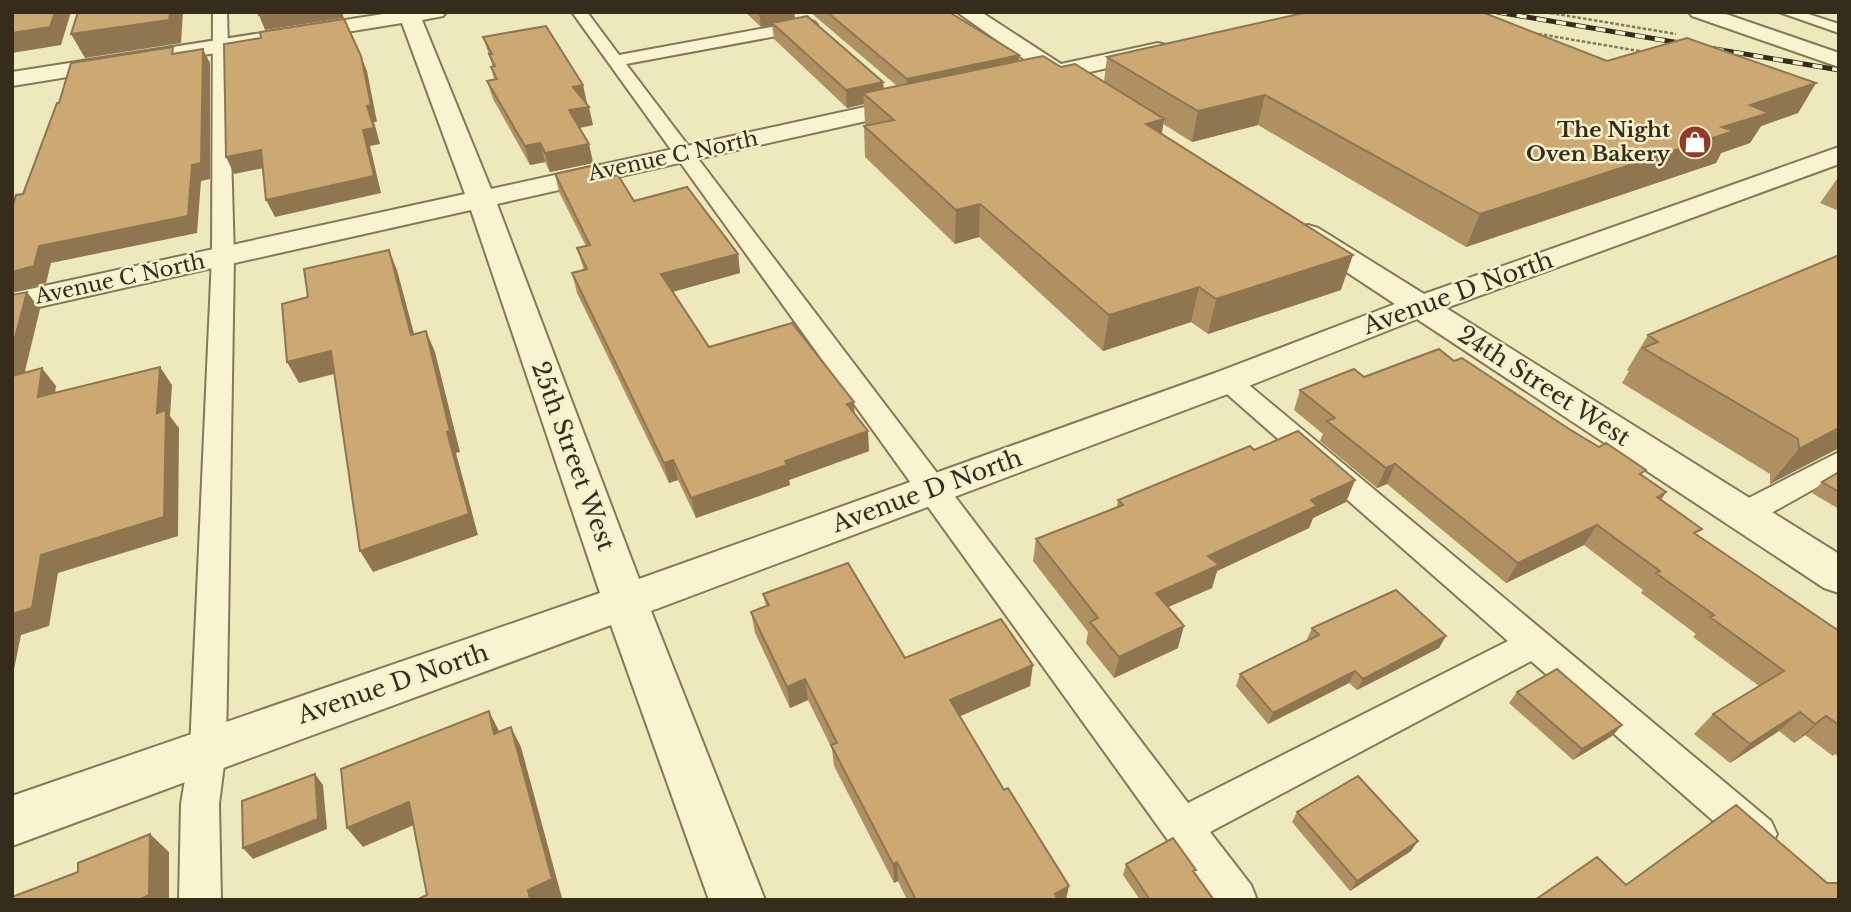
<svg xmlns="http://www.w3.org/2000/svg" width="1851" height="912" viewBox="0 0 1851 912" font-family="'Libre Baskerville',serif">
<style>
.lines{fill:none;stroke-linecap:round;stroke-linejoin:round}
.lane-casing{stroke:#857856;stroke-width:4}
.street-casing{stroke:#857856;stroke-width:4}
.path{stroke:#857856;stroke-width:2.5;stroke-dasharray:3.5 2;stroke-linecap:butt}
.lane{fill:#f9f4d0;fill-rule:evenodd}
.street{fill:#f9f4d0;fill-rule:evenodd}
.rail-casing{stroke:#352c1b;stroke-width:5}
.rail{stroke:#f5f1cd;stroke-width:3.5;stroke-dasharray:10;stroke-linecap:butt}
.wall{fill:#af9062}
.shaded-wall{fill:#8f7650}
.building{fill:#cca872;stroke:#8f7650;stroke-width:2}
.labels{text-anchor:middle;stroke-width:5;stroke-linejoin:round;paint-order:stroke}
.far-poi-label{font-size:21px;font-weight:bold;fill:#352c1b;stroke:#f5f1cd;text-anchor:end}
.far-street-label{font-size:21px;fill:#352c1b;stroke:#f5f1cd}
.street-label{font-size:24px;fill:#352c1b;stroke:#f5f1cd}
</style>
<rect width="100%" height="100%" fill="#eee8bd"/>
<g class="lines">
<defs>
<path id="lane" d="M213 12H227L234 257 226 749 219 804 221 900H179L181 804 190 749 212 257Z
M572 12H587L619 55 809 20 814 22 817 25 809 30 626 64 1188 803 1508 641 1219 387 1215 381 1219 375 1228 373 1237 375 1771 821 1777 834 1771 847 1757 853 1743 847 1531 661 1210 832 1251 885 1257 900H1211Z
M1779 12H1802L1839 24V33Z
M1839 452V475L1755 522 1744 525 1733 522 1729 514 1733 506Z"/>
<path id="street" d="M396 12H446L443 16 422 20 491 189 915 96 923 98 927 103 923 108 915 110 497 204 639 579 1215 373 1395 304 1298 240 1293 234 1298 228 1308 225 1318 228 1424 294 1839 147V164L1446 308 1839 554V593L1824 588 1417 319 1241 389 651 611 765 900H709L611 625 12 846V796L600 593 471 210 12 313V293L465 194 402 23 12 86V72Z
M957 12H981L1061 64 1158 43 1166 45 1169 50 1166 55 1076 75 1080 80 1077 85C1065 88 1060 80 1050 80 1039 81 1032 86 1021 83L1018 78 1021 73 1038 69Z
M1689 12H1720L1839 53V67L1692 16Z"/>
</defs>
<use href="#lane" class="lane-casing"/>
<use href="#street" class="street-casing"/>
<path class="path" d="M1545 12 1676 34
M1533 33 1645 52"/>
<use href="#lane" class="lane"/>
<use href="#street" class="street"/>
<defs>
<path id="rail" d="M1497 12 1839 70"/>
</defs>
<use href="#rail" class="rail-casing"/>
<use href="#rail" class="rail"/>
</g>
<path class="wall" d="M745 12H794L795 18 883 82 884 89 897 86 810 12H949L1019 55V60L1061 67 1104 82 1107 57 1607 61 1816 83 1798 113 1761 126 1750 143 1721 153 1716 163 1466 247 1258 125 1192 142 1163 124 1162 133 1341 290 1208 334 1191 322 1103 351 979 237 955 244 865 157 864 126 866 125 865 124 864 104 847 108 774 39 772 25 761 27Z
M483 37 587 103H586L593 125 579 128 589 144 593 163 550 172 545 162 530 165 493 99 487 81 494 79 491 67H493Z
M555 174 608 177 634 201 738 254 740 273 672 292 709 347 854 402V413L869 451 789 480 790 485 696 518 678 480 669 483 577 293 572 273 584 270 577 248 586 246 559 192Z
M1839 176V211L1820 203Z
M1648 335 1839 448 1770 484V474L1622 383 1629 371 1627 370Z
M1454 361 1569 429 1666 492 1661 500 1698 535 1839 631V757L1835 754 1833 756 1805 735 1794 743 1779 731 1730 763 1694 734 1713 714 1759 686 1693 637 1696 634 1641 593 1643 590 1584 545 1506 583 1387 484 1377 488 1320 441 1323 434 1294 410 1300 390 1364 377Z
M1254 450 1355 480 1346 502 1313 518 1309 528 1217 571 1212 588 1168 607 1178 648 1114 678 1086 643 1088 632 1033 561 1036 539 1117 507 1118 500Z
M1839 472V509L1812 493 1822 482Z
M763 594 905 658 1030 686 959 716 1066 900H907L898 881 894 883 834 766 832 749 808 700 790 708 755 633 751 612 766 606Z
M1312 628 1446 636 1439 648 1357 690 1349 683 1268 724 1236 686 1240 674 1308 640 1307 639Z
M1517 692 1622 725 1612 736 1573 760 1509 703Z
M1297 812 1411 851 1350 891 1292 822Z
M1126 864 1195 873 1214 900H1140L1123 875Z"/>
<path class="shaded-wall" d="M55 12H71L61 45 12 53V33Z
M170 12H183L181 43 85 58 71 34Z
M277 12H342L344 18 265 30 259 15Z
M794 12 795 21 772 23V25L761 27 759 13Z
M203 49 210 63V179L201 181 197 233 51 263 46 283 12 292V272L39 246Z
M1019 55 1018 71 907 95V79Z
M361 56 367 71 377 122H374L380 144 370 146 381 193 275 217 266 200 363 130 367 106Z
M883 82 884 100 863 93 864 104 847 108 846 90Z
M1816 83 1798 113 1761 126 1750 143 1721 153 1716 163 1466 247 1480 214 1722 127 1750 105Z
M583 85 587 103 578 105 573 87Z
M1265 95 1258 125 1192 142 1198 111Z
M589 107 593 125 574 129 569 110Z
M1164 119 1159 151 1146 124Z
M540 143 545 162 530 165 525 146Z
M589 144 593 163 550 172 545 153Z
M261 150 269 167 234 174 226 157Z
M980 204 979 237 955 244 956 210Z
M389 250 397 270 420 356 411 335Z
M738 254 740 273 665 294 661 274Z
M1353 255 1341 290 1208 334 1216 299Z
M1199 287 1191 322 1103 351 1109 315Z
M27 292 40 309 19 396 12 387V349Z
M426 331 435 352 460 452 456 453 478 535 373 572 360 551 447 432Z
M331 351 342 372 299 383 287 362Z
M160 367 172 385 170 416 179 428 178 536 58 573 49 626 21 635 12 679V614L41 555 157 413Z
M42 368 56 386 52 415 38 397Z
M854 402 855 423 847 404Z
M1839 428V448L1770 484 1799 449Z
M868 431 869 451 789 480 790 485 696 518 691 498 785 461Z
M673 460 678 480 669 483 664 463Z
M1395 464 1387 484 1377 488 1386 468Z
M1355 480 1346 502 1313 518 1309 528 1217 571 1212 588 1150 615 1156 593 1208 556 1311 500Z
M1666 492 1652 512 1657 497Z
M1597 525 1584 545 1506 583 1518 563Z
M1184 626 1178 648 1114 678 1119 657Z
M1446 636 1439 648 1357 690 1363 679Z
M1033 665 1030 686 949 721 950 700Z
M1355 671 1349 683 1268 724 1273 713Z
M805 679 808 700 790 708 787 687Z
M489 711 499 731 494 734Z
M1800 712 1779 731 1730 763 1750 744Z
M1826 716 1805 735 1794 743 1815 724Z
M1622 725 1612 736 1573 760 1582 749Z
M511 727 521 747 562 898 558 900H530L528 890Z
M315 774 323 785 327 829 253 859 243 848Z
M409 802 423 821 363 847 347 828Z
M150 834 169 852V900H139Z
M1418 841 1411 851 1350 891 1357 881Z
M897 862 898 881 894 883 893 864Z
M1069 886 1066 900H1053L1055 894Z"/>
<path class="building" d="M12 12H55L50 27 12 33Z
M78 12H170L169 20 71 34Z
M259 12H277L259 15Z
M827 12H949L1019 55 907 79Z
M1308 12H1482L1607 61 1687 38 1816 83 1750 105 1769 113 1722 127 1734 131 1480 214 1265 95 1198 111 1107 57Z
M807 16 883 82 846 90 772 23Z
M344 19 361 56 371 105 367 106 374 128 363 130 374 176 266 200 261 150 226 157 224 44 261 38 260 32Z
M546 26 583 85 573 87 589 107 569 110 589 144 545 153 540 143 525 146 487 81 497 79 491 67 495 66 489 54H492L483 37Z
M173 47 172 54 203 49 201 163 192 165 188 216 39 246 34 266 12 272V209L16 195 23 194 57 103H59L71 63Z
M1043 56 1061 67 1075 64 1164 119 1146 124 1353 255 1216 299 1199 287 1109 315 980 204 956 210 864 126 894 120 863 93Z
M600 164 608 177 618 175 634 201 687 187 738 254 661 274 709 347 792 323 854 402 847 404 868 431 785 461 787 465 691 498 673 460 664 463 572 273 587 269 577 248 590 245 555 174Z
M389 250 411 335 426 331 450 431 447 432 469 514 360 551 331 351 287 362 282 304 308 297 304 269Z
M1839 255V428L1799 449 1798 439 1643 348 1658 342 1648 335Z
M27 292 12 349V295Z
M1439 349 1454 361 1462 358 1569 429 1599 447 1606 443 1646 470 1640 474 1666 492 1657 497 1702 529 1694 533 1839 631V725L1826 716 1815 724 1800 712 1750 744 1713 714 1784 671 1710 617 1714 615 1656 573 1660 571 1597 525 1518 563 1395 464 1386 468 1327 421 1335 418 1300 390 1354 369 1364 377Z
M160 367 157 413 166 410 164 517 41 555 32 608 12 614V376L42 368 38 397Z
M1298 431 1355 480 1311 500 1317 506 1208 556 1219 565 1156 593 1184 626 1119 657 1090 622 1098 618 1036 539 1123 505 1118 500 1250 446 1254 450Z
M1839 472V492L1822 482Z
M848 563 905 658 1001 619 1033 665 950 700 1004 790 1008 788 1069 886 1055 894 1058 900H916L897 862 893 864 831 745 837 743 805 679 787 687 751 612 769 605 763 594Z
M1396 590 1446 636 1363 679 1355 671 1273 713 1240 674 1319 635 1312 628Z
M1557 669 1622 725 1582 749 1517 692Z
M489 711 494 734 511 727 552 879 528 890 530 900H416L427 895 409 802 347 828 341 769Z
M315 774 318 819 243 848 242 801Z
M1358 776 1418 841 1357 881 1297 812Z
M1736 805 1827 883H1839V900H1535L1597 857 1626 885Z
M150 834 149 895 139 900H12V897L78 872V863Z
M1173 838 1196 870 1193 871 1214 900H1150L1126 864Z"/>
<defs>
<symbol id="shop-disc" viewBox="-11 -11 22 22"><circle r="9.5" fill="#943926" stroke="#f5f1cd"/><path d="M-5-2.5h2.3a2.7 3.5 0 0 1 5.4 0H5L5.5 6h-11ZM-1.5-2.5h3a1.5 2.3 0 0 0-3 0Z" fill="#fff"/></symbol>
</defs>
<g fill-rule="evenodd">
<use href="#shop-disc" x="1676" y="123" width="38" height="38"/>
</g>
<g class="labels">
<g class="far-poi-label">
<text x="1670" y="137">The Night<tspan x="1670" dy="24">Oven Bakery</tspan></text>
</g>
<g class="far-street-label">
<text transform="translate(673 156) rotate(-12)" y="7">Avenue C North</text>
<text transform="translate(120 279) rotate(-12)" y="7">Avenue C North</text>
</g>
<g class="street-label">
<text transform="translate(1458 293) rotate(-20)" y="8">Avenue D North</text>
<text transform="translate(1544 386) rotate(33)" y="8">24th Street West</text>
<text transform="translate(573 456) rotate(70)" y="8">25th Street West</text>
<text transform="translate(927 491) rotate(-20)" y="8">Avenue D North</text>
<text transform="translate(393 684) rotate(-19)" y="8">Avenue D North</text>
</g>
</g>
<rect width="1851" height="912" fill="none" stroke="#352c1b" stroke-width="28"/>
</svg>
